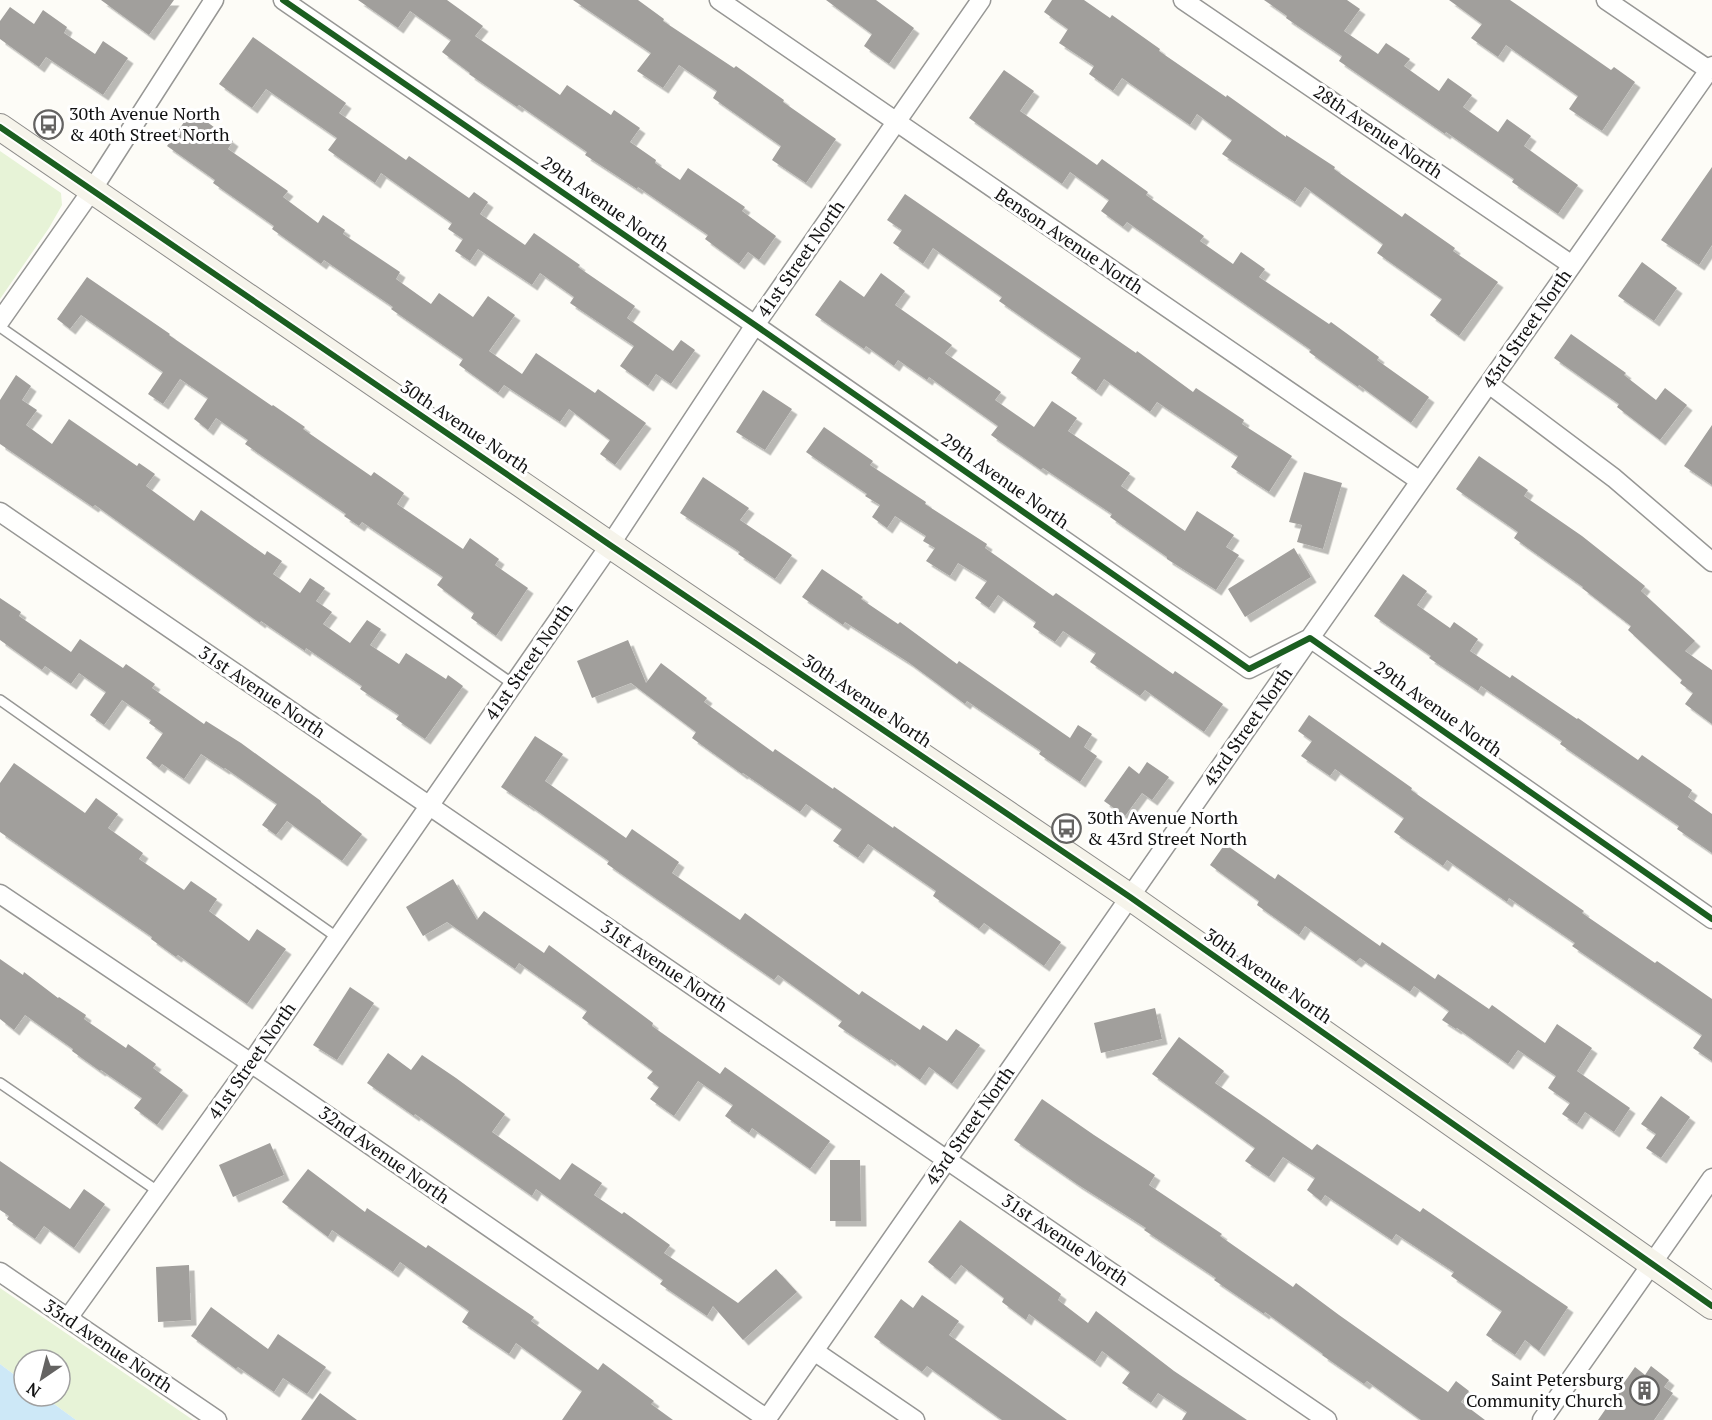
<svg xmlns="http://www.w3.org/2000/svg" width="1712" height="1420" viewBox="0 0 1712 1420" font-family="'PT Serif',serif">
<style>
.green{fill:#e7f3d7}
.water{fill:#cde8f7}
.building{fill:#a19f9c;filter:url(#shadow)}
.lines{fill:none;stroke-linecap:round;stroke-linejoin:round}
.lane-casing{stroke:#979795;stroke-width:12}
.street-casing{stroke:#979795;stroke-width:21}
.secondary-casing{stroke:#8e8d8b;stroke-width:28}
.lane{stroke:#fffffe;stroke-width:9}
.street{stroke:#fffffe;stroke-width:18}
.secondary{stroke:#f6f4eb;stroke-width:26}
.cycleway-casing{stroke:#fff;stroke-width:10}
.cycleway{stroke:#1b5e20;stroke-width:6}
.labels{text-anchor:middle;stroke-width:6;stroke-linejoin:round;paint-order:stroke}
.poi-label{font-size:18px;fill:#111;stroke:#fff;text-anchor:start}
.street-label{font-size:18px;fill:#111;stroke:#fff}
</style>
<defs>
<filter id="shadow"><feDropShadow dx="5.5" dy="5.5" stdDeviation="0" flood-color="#0004"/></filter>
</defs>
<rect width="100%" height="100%" fill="#fdfcf7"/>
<path class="green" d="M0 151 61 193 62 205 49 228 0 299Z
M0 1288 193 1420H76L43 1396H60V1360H24V1382L0 1364Z"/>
<path class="water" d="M0 1364 24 1382V1396H43L76 1420H0Z"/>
<path class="building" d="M101 0H174L149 35Z
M358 0H447L483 26 475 36 560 95 567 85 611 115 614 110 640 128 630 142 656 160 655 163 680 180 688 168 745 207 742 211 776 236 759 260 748 252 739 264 705 239 708 235 638 187 637 189 585 155 587 152 519 105 517 107 469 74 470 73 442 52 451 40 410 11 398 28Z
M573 0H638L664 19 663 21 734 68 736 66 784 100 783 102 836 139 806 183 772 160 781 146 713 98 717 91 679 65 663 88 637 71 651 53Z
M826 0H876L914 28 889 64 864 46 872 34Z
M1052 0H1084L1110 18 1112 15 1160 49 1159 51 1226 97 1227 95 1286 137V135L1335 167 1334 169 1402 217 1405 213 1455 248 1453 251 1498 282 1459 336 1430 315 1442 299 1377 253 1383 244 1305 187 1295 202 1222 154 1232 140 1197 114 1190 125 1122 78 1113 91 1089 74 1094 66 1059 43 1068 29 1044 12Z
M1264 0H1347L1360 9 1344 31 1378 54 1386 43 1410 59 1404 66 1439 91 1448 78 1472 95 1463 107 1498 132 1507 119 1531 136 1524 146 1578 185 1558 214 1512 182 1514 179 1446 132 1445 134 1339 61 1342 56 1286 18 1287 16Z
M1449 0H1510L1611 70 1614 67 1635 82 1602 131 1569 109 1578 96 1506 45 1498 57 1471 38 1482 24Z
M10 7 34 24 43 10 67 27 64 33 95 54 103 41 128 58 103 95 46 57 39 67 0 39V21Z
M253 37 346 103 339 113 406 160 409 156 469 198 474 192 488 202 480 214 525 245 534 233 580 265 578 267 635 306 627 318 673 351 681 340 695 350 671 384 656 374 648 386 620 366 634 346 570 303 574 297 540 273 532 285 478 249 470 261 455 251 463 239 448 229 452 223 381 173 375 183 328 150 337 138 266 89 252 108 219 84Z
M1004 70 1034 91 1020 111 1097 165 1102 159 1148 192 1146 195 1204 236 1200 241 1233 264 1241 252 1265 269 1259 277 1329 324 1331 322 1379 357 1377 360 1429 397 1411 423 1359 385 1358 387 1309 352 1311 350 1127 222 1123 227 1101 211 1109 200 1070 172 1062 184 969 118Z
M192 111 233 141 228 149 288 191 283 197 318 223 323 215 345 230 343 234 400 272 396 279 431 304 439 293 473 317 488 296 515 315 489 351 522 374 536 353 595 393 598 389 646 423 615 465 600 454 610 440 569 409 560 422 504 385 498 393 459 365 463 359 391 309 393 307 324 260 321 264 272 229 274 226 213 183 215 180 167 146Z
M1712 167V245L1699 265 1661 240Z
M905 194 1136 353 1137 351 1193 392 1196 388 1244 420 1242 424 1292 456 1269 492 1231 467 1238 456 1157 402 1150 412 1104 379 1096 391 1071 373 1081 358 999 301 1002 297 933 248 923 264 893 243 902 230 887 220Z
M1642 262 1677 288 1654 321 1618 296Z
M881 273 905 291 895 305 952 345 945 353 1001 392 995 400 1034 427 1052 401 1077 418 1068 431 1130 473 1121 486 1185 531 1197 511 1234 535 1226 547 1239 555 1216 590 1167 559V557L1110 517 1112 514 1043 468 1041 470 991 435 998 426 929 377 927 380 898 360 894 366 866 346 864 349 815 315 840 280 864 297Z
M87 277 170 334 169 335 272 406 273 405 305 427 303 429 371 476 374 472 404 493 397 504 463 549 470 538 499 559 495 565 528 588 496 636 471 618 474 613 437 585 443 577 362 522 359 526 344 516 346 514 245 444 248 440 216 418 208 430 194 419 208 398 180 379 163 404 148 394 163 372 81 315 70 329 57 319Z
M1571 334 1626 373 1624 375 1656 400 1665 388 1687 405 1660 440 1617 407 1619 404 1554 358Z
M16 375 31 386 22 400 37 410 26 425 52 444 69 419 137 466 139 463 155 474 146 486 194 521 201 510 265 555 267 551 282 561 273 574 300 593 310 578 325 588 316 601 332 612 323 624 350 643 367 620 381 629 370 645 399 664 406 653 446 679 448 675 463 686 425 739 396 719 399 715 360 689 362 686 306 648 305 651 261 621 260 623 95 505 93 507 0 444V400Z
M763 390 792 409 765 450 736 432Z
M1712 425V485L1684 466Z
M824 427 873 461 870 465 926 502 925 504 987 544 985 548 1053 596 1056 593 1173 674 1175 671 1223 704 1204 732 1145 690 1140 696 1090 662 1096 653 1063 631 1055 642 1033 627 1036 622 998 595 989 608 975 598 987 581 958 563 950 576 926 561 935 548 923 541 926 536 895 516 887 528 872 517 880 505 865 496 867 494 806 452Z
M1479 456 1528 490 1524 496 1582 536 1645 586 1641 591 1695 641 1685 651 1712 670V724L1685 704 1693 693 1680 683 1682 680 1628 630 1631 626 1582 588 1583 587 1514 538 1518 532 1456 489Z
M1304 472 1342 483 1323 549 1297 542 1302 525 1289 522Z
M703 477 749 508 740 520 792 555 775 579 738 554 740 552 680 513Z
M1294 548 1311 577 1245 617 1228 589Z
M822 569 863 597 861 599 898 624 900 622 957 664 959 661 1070 738 1078 725 1092 734 1084 747 1097 756 1080 782 1039 754 1041 751 967 701 965 704 908 662 845 622 843 625 802 597Z
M1403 574 1427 591 1417 605 1450 628 1454 622 1478 639 1470 651 1510 678 1512 675 1577 719 1578 718 1638 760 1642 755 1692 790 1688 797 1712 814V853L1677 829 1679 826 1560 744 1562 741 1481 686 1478 691 1429 658 1431 656 1374 616Z
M0 598 21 612 19 616 71 652 80 639 123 668 126 664 155 684 152 688 204 724 206 721 241 743 321 801V802L362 834 342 861 287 821 276 835 262 825 277 804 225 768 224 769 201 754 184 779 162 764 159 768 146 758 163 733 149 723 151 720 122 700 104 725 90 715 106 692 79 673 71 684 45 666 42 670 0 640Z
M628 640 646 683 661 663 707 698 704 702 773 752 775 749 833 789 834 787 893 828 894 826 1061 942 1044 966 984 923 979 929 933 896 936 891 868 844 858 858 833 841 842 829 806 804 800 812 743 773 742 774 692 738 696 732 631 683 592 698 577 661Z
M1309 715 1412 788 1411 790 1584 911 1582 913 1655 963 1657 961 1712 999V1061L1693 1048 1702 1035 1572 946 1575 943 1509 898 1507 902 1447 860 1443 866 1394 832 1404 818 1335 769 1330 776 1301 756 1312 741 1298 731Z
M535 736 563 754 545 781 626 838 632 829 679 862 672 873 740 920 745 913 859 995 862 991 920 1030 923 1025 947 1041 956 1029 980 1045 952 1084 929 1067 920 1080 891 1059 890 1061 838 1026 842 1021 778 975 774 980 654 897 607 864 609 861 529 805V806L501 787Z
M1147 762 1169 777 1152 800 1142 793 1125 816 1104 801 1129 766 1139 774Z
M14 763 85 813 96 798 118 814 108 828 143 853 139 859 184 890 191 881 217 899 209 911 249 941 257 929 286 949 247 1004 178 955 176 957 151 939 152 937 0 832V783Z
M1225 844 1275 879 1278 874 1380 946 1382 942 1435 979 1438 974 1489 1009 1492 1005 1545 1043 1557 1024 1592 1048 1577 1071 1630 1108 1614 1132 1585 1112 1577 1124 1562 1114 1570 1103 1548 1088 1556 1076 1518 1050 1508 1064 1457 1028 1456 1029 1442 1020 1449 1011 1414 986 1410 992 1360 958 1356 962 1305 926 1299 935 1257 905 1259 901 1210 865Z
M453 879 477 920 484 911 544 953 549 945 653 1023 652 1026 720 1074 725 1067 830 1141 810 1169 752 1128 749 1133 725 1116 733 1105 698 1081 674 1116 650 1099 659 1087 647 1078 653 1071 582 1018 587 1011 519 963 515 969 447 922 423 936 406 907Z
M0 959 23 975 24 972 58 998 59 997 86 1015 84 1019 126 1048 128 1044 156 1064 153 1068 183 1090 157 1125 134 1108 142 1098 101 1070 100 1071 72 1051 73 1049 25 1015 14 1030 0 1019Z
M350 987 374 1003 337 1060 313 1045Z
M1155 1008 1162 1039 1101 1053 1094 1023Z
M1179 1037 1224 1071 1215 1083 1312 1150 1317 1144 1420 1212 1423 1208 1568 1307 1539 1351 1525 1340 1515 1355 1486 1335 1502 1311 1451 1276 1454 1272 1396 1234 1392 1240 1325 1195 1321 1201 1307 1190 1315 1178 1283 1157 1269 1177 1245 1161 1255 1148 1152 1074Z
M388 1053 411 1070 422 1055 456 1078 505 1114 492 1132 560 1180 572 1163 602 1183 594 1195 622 1214 624 1212 670 1245 664 1253 738 1303 776 1269 797 1292 743 1340 713 1306 707 1316 660 1284 663 1280 536 1189 532 1196 415 1114 414 1116 367 1083Z
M1661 1096 1690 1117 1661 1158 1646 1148 1656 1134 1641 1124Z
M1042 1099 1094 1135 1155 1175 1149 1185 1222 1234 1220 1236 1293 1287 1296 1283 1339 1315 1448 1392 1456 1381 1469 1391 1461 1402 1485 1420H1421L1367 1381 1364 1384 1322 1355 1323 1354 1265 1312 1264 1314 1214 1280 1216 1278 1144 1230 1146 1228 1077 1184 1014 1140Z
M270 1143 284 1175 233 1197 219 1165Z
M830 1160H860L861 1221H830Z
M0 1161 70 1209 84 1189 105 1204 74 1248 44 1226 35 1239 7 1219 9 1216 0 1210Z
M308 1169 365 1212 367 1208 426 1248 428 1245 534 1317 531 1321 598 1370 603 1363 654 1401 651 1404 673 1420H562L582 1391 516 1343 509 1354 462 1322 469 1311 400 1262 393 1272 332 1230 328 1237 282 1202Z
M960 1220 1061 1294 1058 1300 1088 1323 1096 1311 1174 1371 1247 1420H1182L1187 1412 1158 1393 1151 1403 1122 1383 1130 1372 1102 1351 1095 1362 1029 1314 1026 1320 1002 1302 1004 1298 961 1265 950 1279 928 1262Z
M189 1265 191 1320 158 1322 156 1267Z
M922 1295 959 1321 949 1335 1067 1420H1002L927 1366 922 1372 874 1337 901 1299 913 1308Z
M211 1307 268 1349 278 1334 326 1367 307 1394 283 1378 274 1392 238 1367 236 1369 191 1336Z
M1651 1366 1669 1380 1664 1387 1673 1393 1654 1420H1598L1635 1367 1645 1375Z
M320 1393 357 1420H301Z"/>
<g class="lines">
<defs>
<path id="lane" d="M0 327 513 684
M0 700 338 938
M0 1083 159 1192"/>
<path id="street" d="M283 0 755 325 1249 669 1310 638 1712 919
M719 0 1420 481
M1183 0 1572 265
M1606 0 1709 70
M0 321 92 190 214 0
M1489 384 1614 478 1712 562
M0 512 1327 1420
M0 894 251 1063 767 1419
M0 1272 217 1420
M68 1318 251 1063 610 545 755 325 981 0
M814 1351 915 1420
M766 1420 1310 638 1712 66
M1542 1420 1712 1178"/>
<path id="secondary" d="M0 127 610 545 1130 897 1712 1306"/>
</defs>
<use href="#lane" class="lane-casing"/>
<use href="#street" class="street-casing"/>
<use href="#secondary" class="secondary-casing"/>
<use href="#lane" class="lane"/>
<use href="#street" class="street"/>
<use href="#secondary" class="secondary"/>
<defs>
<path id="cycleway" d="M283 0 755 325 1249 669 1310 638 1712 919
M0 127 610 545 1130 897 1712 1306"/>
</defs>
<use href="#cycleway" class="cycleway-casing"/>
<use href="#cycleway" class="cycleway"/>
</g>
<defs>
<symbol id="bus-ring" viewBox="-11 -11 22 22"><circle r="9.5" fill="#fff" stroke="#646362" stroke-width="1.5"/><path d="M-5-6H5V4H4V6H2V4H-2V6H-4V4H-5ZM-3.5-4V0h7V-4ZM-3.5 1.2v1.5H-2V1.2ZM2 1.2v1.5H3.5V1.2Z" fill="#646362"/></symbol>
<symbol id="building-ring" viewBox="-11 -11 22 22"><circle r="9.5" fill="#fff" stroke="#646362" stroke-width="1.5"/><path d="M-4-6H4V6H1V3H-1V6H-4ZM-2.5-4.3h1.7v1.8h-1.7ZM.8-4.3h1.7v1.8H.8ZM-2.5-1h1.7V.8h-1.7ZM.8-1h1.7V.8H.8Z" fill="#646362"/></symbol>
</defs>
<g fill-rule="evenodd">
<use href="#bus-ring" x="32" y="108" width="33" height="33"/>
<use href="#bus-ring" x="1050" y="812" width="33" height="33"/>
<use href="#building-ring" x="1628" y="1374" width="33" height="33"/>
</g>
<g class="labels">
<g class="poi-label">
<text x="69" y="120">30th Avenue North<tspan x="69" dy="21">&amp; 40th Street North</tspan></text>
<text x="1087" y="824">30th Avenue North<tspan x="1087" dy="21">&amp; 43rd Street North</tspan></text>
<text x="1623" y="1386" text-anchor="end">Saint Petersburg<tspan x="1623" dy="21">Community Church</tspan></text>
</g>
<g class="street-label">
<text transform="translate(1378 132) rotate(34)" y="6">28th Avenue North</text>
<text transform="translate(605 204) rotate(35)" y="6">29th Avenue North</text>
<text transform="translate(1069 241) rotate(34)" y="6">Benson Avenue North</text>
<text transform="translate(801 259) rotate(-55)" y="6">41st Street North</text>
<text transform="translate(1527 329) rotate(-55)" y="6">43rd Street North</text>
<text transform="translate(465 427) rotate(34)" y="6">30th Avenue North</text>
<text transform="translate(1005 481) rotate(35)" y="6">29th Avenue North</text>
<text transform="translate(529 662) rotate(-55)" y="6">41st Street North</text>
<text transform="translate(262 692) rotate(34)" y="6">31st Avenue North</text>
<text transform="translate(867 701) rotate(34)" y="6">30th Avenue North</text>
<text transform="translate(1438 709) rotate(35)" y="6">29th Avenue North</text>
<text transform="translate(1248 727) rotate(-55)" y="6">43rd Street North</text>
<text transform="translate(664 966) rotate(34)" y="6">31st Avenue North</text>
<text transform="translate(1268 976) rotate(35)" y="6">30th Avenue North</text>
<text transform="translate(252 1061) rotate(-55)" y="6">41st Street North</text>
<text transform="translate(970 1126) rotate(-55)" y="6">43rd Street North</text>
<text transform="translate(384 1155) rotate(35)" y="6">32nd Avenue North</text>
<text transform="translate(1065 1240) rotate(34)" y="6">31st Avenue North</text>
<text transform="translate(108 1346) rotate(34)" y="6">33rd Avenue North</text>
</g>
</g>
<g transform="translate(42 1378) rotate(215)"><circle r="28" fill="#ffffff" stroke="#a0a0a0" stroke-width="1.5"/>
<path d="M0-4.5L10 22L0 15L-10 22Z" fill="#646362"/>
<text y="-9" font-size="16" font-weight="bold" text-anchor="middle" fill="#111111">N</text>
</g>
</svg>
